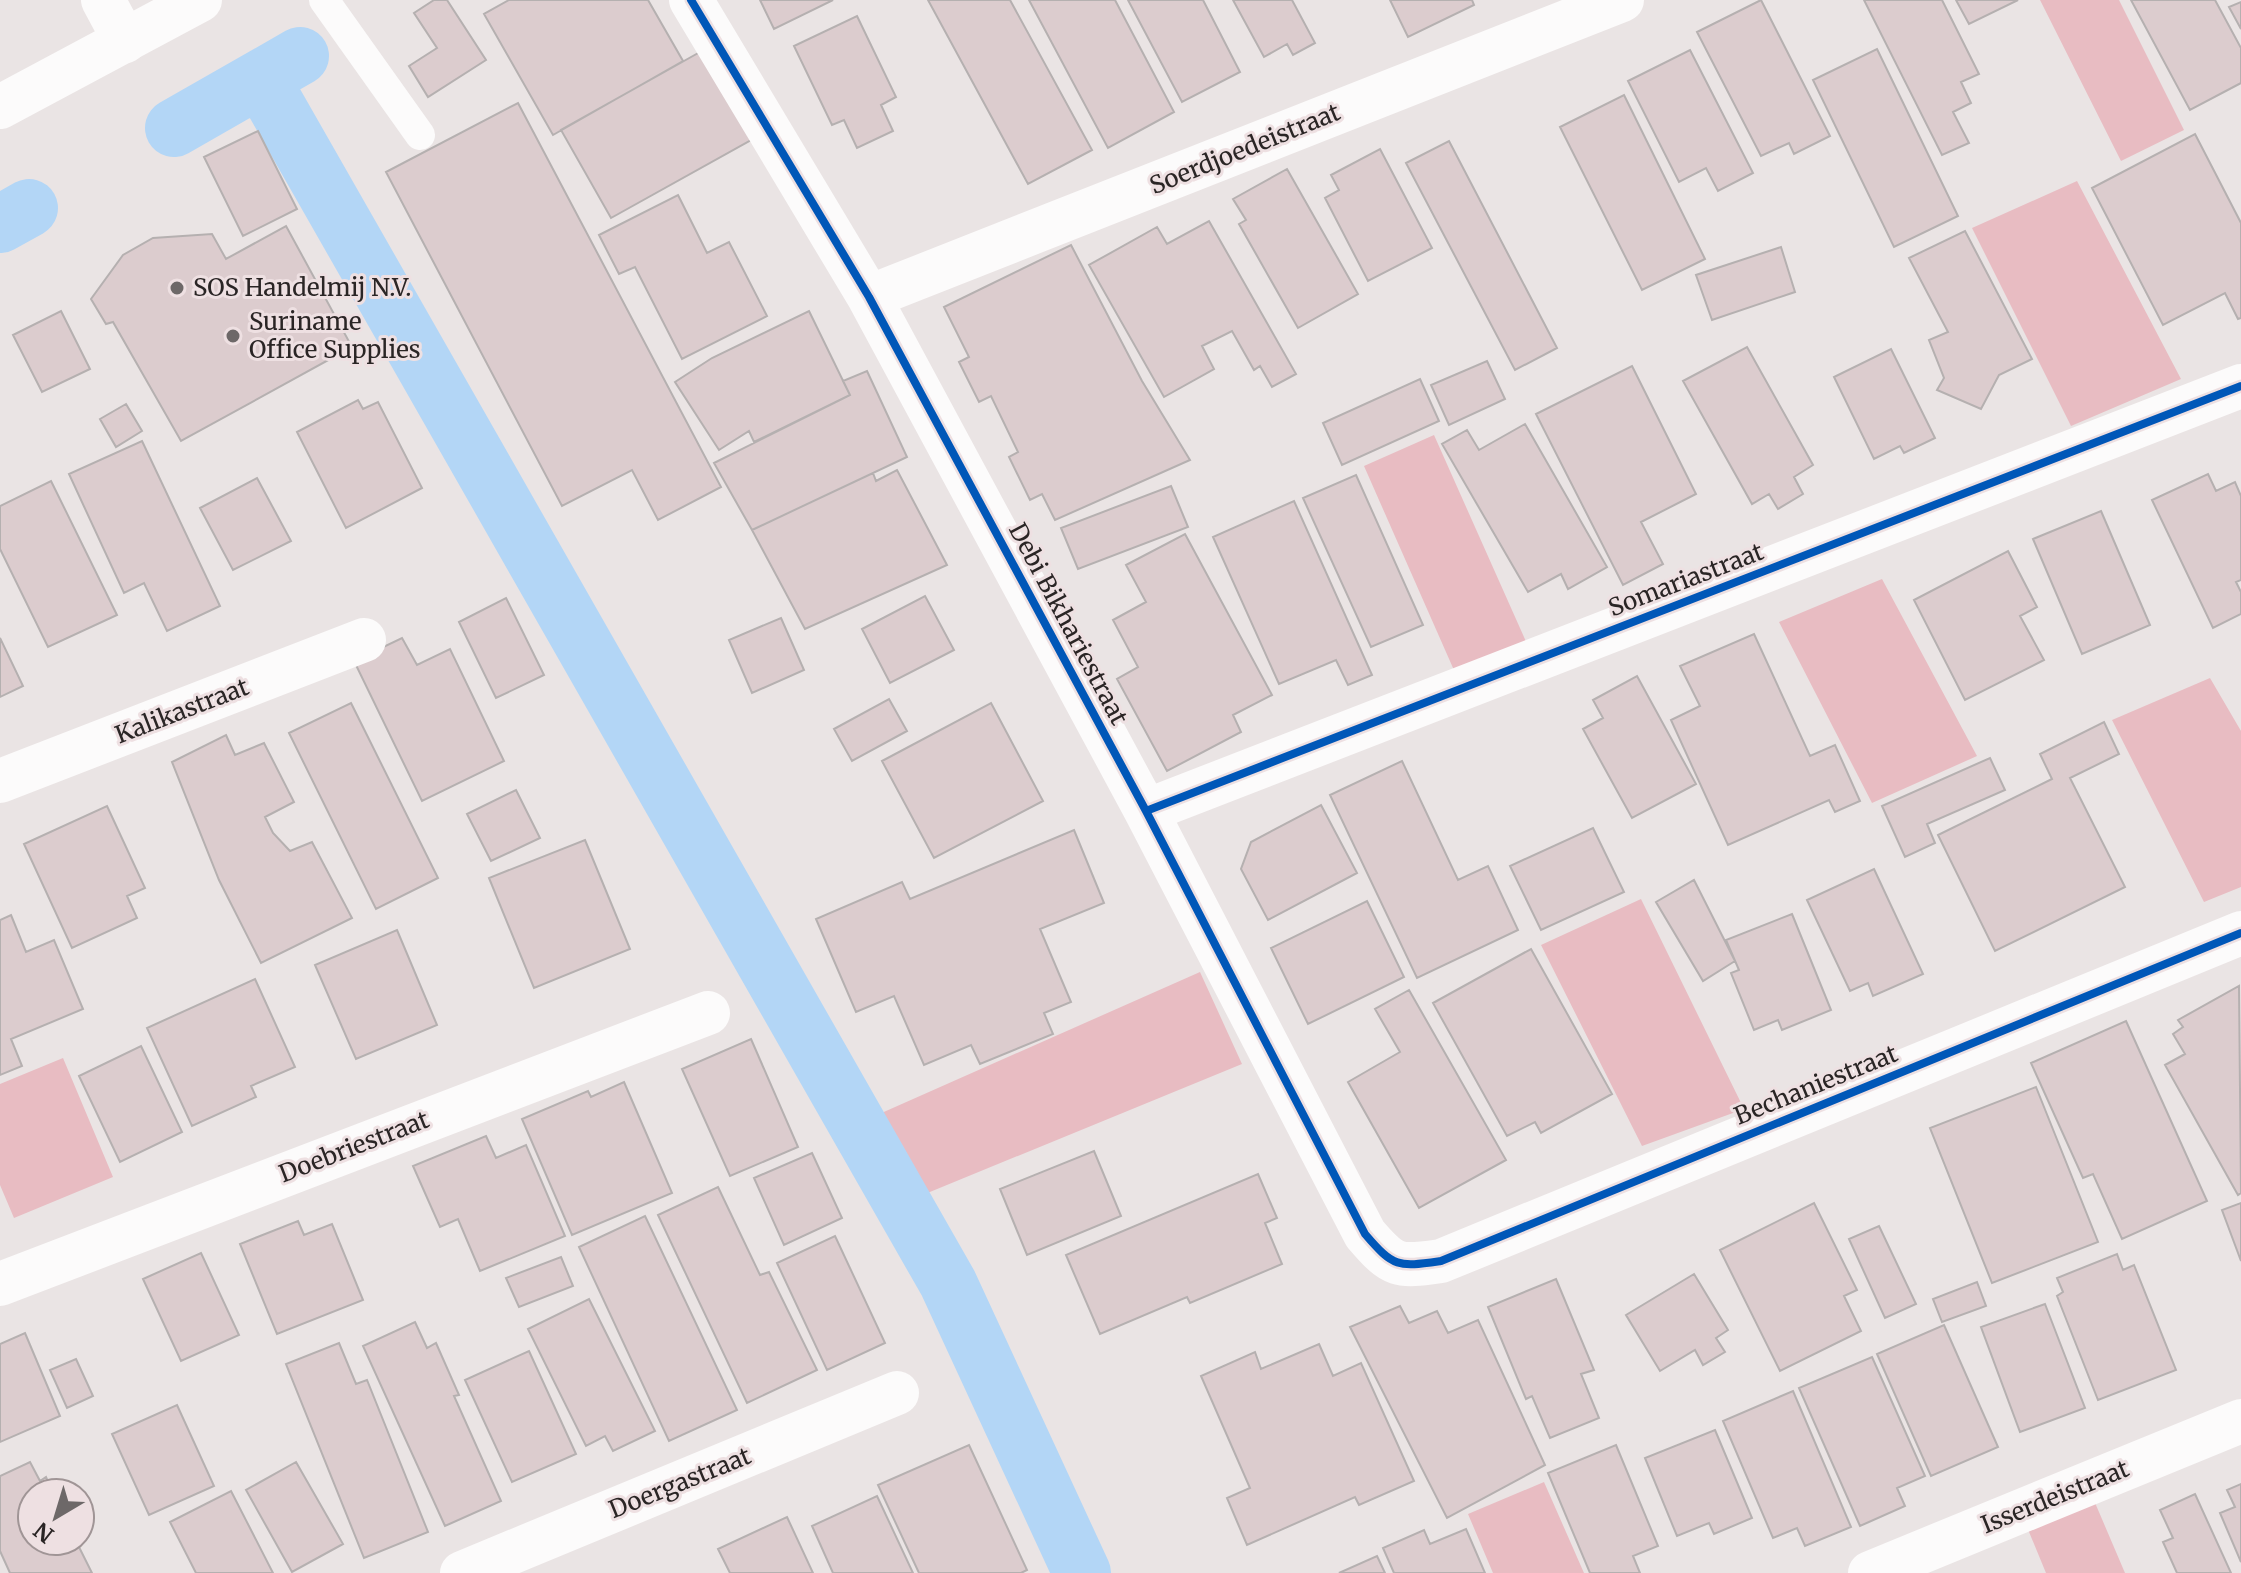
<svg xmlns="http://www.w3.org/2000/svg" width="2241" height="1573" viewBox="0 0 2241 1573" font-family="Merriweather,serif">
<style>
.green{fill:#e8bcc2}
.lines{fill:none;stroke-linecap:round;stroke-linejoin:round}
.canal{stroke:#b3d6f6;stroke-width:58}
.building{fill:#dcccce;stroke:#b5b0b0;stroke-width:2}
.service{stroke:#fcfbfb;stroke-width:30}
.minor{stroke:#fcfbfb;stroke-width:44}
.tertiary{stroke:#fcfbfb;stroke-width:44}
.cycleway-casing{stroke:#eee0e2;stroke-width:13}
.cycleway{stroke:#0057b8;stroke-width:8}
.poi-dot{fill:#6d6868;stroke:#eee0e2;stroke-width:3}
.labels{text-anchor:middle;stroke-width:6;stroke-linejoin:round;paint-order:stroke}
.street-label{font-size:24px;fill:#2a2525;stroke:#eee0e2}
.poi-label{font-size:24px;fill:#2a2525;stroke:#eee0e2;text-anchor:start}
</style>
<rect width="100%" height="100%" fill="#eae4e4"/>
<path class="green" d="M2040 0H2119L2184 130 2121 161Z
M2077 181 2181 379 2071 426 1972 228Z
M1434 435 1528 646 1457 677 1364 466Z
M1882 579 1977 756 1872 803 1779 622Z
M2210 678 2241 731V887L2204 902 2112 720Z
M1641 899 1744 1109 1642 1146 1541 945Z
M1200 972 1242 1064 925 1194 877 1115Z
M63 1058 113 1177 14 1218 0 1185V1084Z
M1544 1482 1584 1573H1493L1468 1514Z
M2093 1498 2125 1573H2046L2027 1527Z"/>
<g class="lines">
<path class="canal" d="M261 79 948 1283 1082 1573
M174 128 300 56
M0 224 29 208"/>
</g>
<path class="building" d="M434 0H447L486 60 428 97 409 66 437 48 414 13Z
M509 0H648L683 61 553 135 484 14Z
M760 0H833L774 29Z
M928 0H1010L1092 150 1028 184Z
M1029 0H1115L1174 112 1108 148Z
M1128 0H1203L1240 72 1182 102Z
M1233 0H1292L1315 43 1293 55 1287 44 1264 57Z
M1390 0H1472L1474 5 1408 37Z
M1761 0 1830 136 1794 154 1789 143 1761 156 1697 32Z
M1864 0H1942L1979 74 1961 82 1971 103 1953 112 1969 143 1942 155Z
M1956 0H2018L1969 24Z
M2131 0H2215L2241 48V83L2190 110Z
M2241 2V29L2229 7Z
M857 16 896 97 881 105 893 131 857 148 844 120 832 125 794 46Z
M1877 49 1958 216 1894 247 1813 80Z
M1690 50 1753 173 1718 191 1706 168 1679 182 1628 81Z
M700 52 751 140 611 218 561 130Z
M1624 95 1705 259 1642 290 1560 127Z
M518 103 721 487 658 520 632 470 562 506 386 172Z
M258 131 297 209 243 236 204 157Z
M2195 134 2241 223V318L2238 319 2225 293 2163 325 2092 188Z
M1449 141 1557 348 1515 370 1406 163Z
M1380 149 1432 248 1368 281 1325 198 1339 190 1331 175Z
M1287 169 1358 294 1298 328 1239 224 1246 220 1233 199Z
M678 195 707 253 729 242 767 316 682 359 635 267 619 274 599 235Z
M1209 221 1296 374 1272 387 1260 366 1254 370 1232 331 1202 346 1214 369 1164 397 1089 265 1157 227 1167 244Z
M286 226 352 347 181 441 113 322 106 324 91 299 123 255 153 238 212 234 226 259Z
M1965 231 2032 359 1999 375 1981 409 1937 390 1944 378 1929 340 1948 332 1909 258Z
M1071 245 1142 381 1190 460 1055 520 1042 494 1030 500 1009 457 1018 452 991 396 979 402 959 362 969 357 944 307Z
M1781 247 1795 292 1712 320 1696 275Z
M61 311 90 369 42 392 13 335Z
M809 311 850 395 754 442 749 431 719 450 675 382 712 358Z
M1747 347 1813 465 1794 477 1803 494 1778 509 1769 494 1752 504 1683 381Z
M1891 349 1935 438 1904 453 1900 446 1874 459 1834 377Z
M1487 361 1505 399 1449 425 1431 385Z
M1632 366 1696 494 1641 522 1663 564 1623 585 1536 414Z
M867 371 907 457 752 530 714 463 850 395 843 381Z
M1420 379 1439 421 1342 465 1323 423Z
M358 400 363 409 378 402 422 488 346 528 297 432Z
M126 404 142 431 116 447 100 419Z
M1525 424 1607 567 1568 589 1561 574 1528 592 1442 444 1467 430 1479 450Z
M142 441 220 606 167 631 144 583 124 593 69 474Z
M897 470 947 565 805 629 752 530 873 473 876 481Z
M2208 474 2216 491 2235 482 2241 496V580L2236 582 2241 592V614L2213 628 2152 500Z
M1356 475 1423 625 1371 647 1303 498Z
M257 478 291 541 233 570 200 508Z
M51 481 117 615 48 647 0 549V506Z
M1171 486 1188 527 1078 569 1061 528Z
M1294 501 1372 675 1348 685 1336 660 1279 684 1213 537Z
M2101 511 2150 625 2082 654 2033 539Z
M1185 534 1272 695 1233 715 1241 732 1167 771 1117 679 1138 667 1113 620 1146 602 1126 565Z
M2008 551 2037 607 2020 616 2044 660 1965 700 1914 600Z
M925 596 954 650 890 683 862 629Z
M506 598 544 675 496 698 459 622Z
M781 618 804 670 752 693 729 640Z
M1754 634 1810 756 1835 745 1860 801 1835 812 1829 800 1728 845 1671 720 1700 706 1680 666Z
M0 638 23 686 0 697Z
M402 638 417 665 450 649 504 761 422 801 354 661Z
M1637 676 1696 784 1632 818 1583 729 1603 718 1593 700Z
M889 699 907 731 852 761 834 729Z
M351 703 438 878 376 909 289 733Z
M991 703 1043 801 934 858 882 761Z
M2104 722 2119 754 2070 778 2125 887 1995 951 1938 835 2052 779 2040 754Z
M226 735 235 755 264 743 294 802 265 817 273 833 290 851 312 842 352 918 261 963 219 880 172 762Z
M1990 758 2005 790 1927 824 1935 843 1905 857 1882 806Z
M1402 761 1458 880 1488 866 1518 930 1417 978 1330 795Z
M516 790 540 838 491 861 467 814Z
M1321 805 1357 873 1268 920 1241 869 1251 842Z
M107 806 145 888 127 896 137 918 72 948 24 844Z
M1593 828 1624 892 1541 930 1510 866Z
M1074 830 1104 903 1040 929 1071 1002 1044 1013 1053 1034 980 1064 971 1045 924 1065 894 996 856 1012 816 919 902 882 910 899Z
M585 840 630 949 534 988 489 878Z
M1874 869 1923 974 1873 996 1868 983 1850 991 1807 900Z
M1694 880 1735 961 1703 981 1656 902Z
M1367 901 1404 977 1308 1024 1271 948Z
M1792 914 1831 1010 1782 1030 1778 1020 1754 1030 1731 973 1739 970 1726 940Z
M11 915 26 952 54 940 83 1009 11 1039 22 1066 0 1075V920Z
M397 930 437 1025 356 1059 315 965Z
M1531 949 1612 1094 1541 1133 1535 1122 1507 1136 1433 1003Z
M255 979 295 1067 251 1086 256 1097 192 1126 147 1028Z
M2239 986 2241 1193 2238 1195 2165 1065 2185 1054 2173 1034 2183 1027 2178 1020Z
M1409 990 1506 1160 1419 1208 1348 1082 1400 1052 1375 1009Z
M2126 1021 2207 1201 2122 1239 2093 1174 2083 1178 2031 1063Z
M751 1039 798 1147 730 1176 682 1069Z
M141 1046 182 1132 120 1162 79 1076Z
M624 1082 672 1193 572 1235 522 1119 588 1091 591 1097Z
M2036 1087 2098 1242 1992 1283 1930 1128Z
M486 1136 496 1158 526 1145 565 1236 480 1271 458 1219 440 1227 413 1166Z
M1094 1151 1121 1216 1027 1255 1000 1189Z
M812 1153 842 1218 784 1245 754 1178Z
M1258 1174 1277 1218 1265 1223 1282 1264 1190 1303 1187 1297 1100 1334 1066 1255Z
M718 1187 760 1275 769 1272 817 1370 747 1403 658 1215Z
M1814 1203 1857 1290 1844 1296 1861 1331 1780 1371 1720 1250Z
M2241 1203V1261L2222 1210Z
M645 1216 737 1410 669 1441 579 1247Z
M298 1221 304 1235 332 1224 363 1300 277 1334 240 1244Z
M1879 1226 1916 1304 1885 1318 1849 1239Z
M835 1236 885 1343 827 1370 777 1263Z
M201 1253 239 1335 181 1361 143 1279Z
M2117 1254 2123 1270 2134 1265 2176 1370 2098 1400 2057 1296 2063 1292 2057 1278Z
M561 1257 573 1286 519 1307 506 1278Z
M1694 1274 1728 1330 1716 1338 1725 1352 1703 1365 1695 1350 1660 1371 1626 1315Z
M1556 1279 1594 1370 1581 1374 1599 1418 1550 1438 1532 1396 1526 1399 1488 1307Z
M1977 1282 1986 1306 1942 1322 1933 1299Z
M589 1299 655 1431 613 1451 605 1436 586 1446 528 1329Z
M2045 1304 2085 1408 2020 1432 1981 1327Z
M1400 1306 1409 1323 1437 1311 1448 1333 1478 1320 1545 1465 1447 1518 1350 1327Z
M415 1322 427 1348 436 1343 459 1395 454 1396 501 1501 445 1526 363 1346Z
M1944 1325 1998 1447 1931 1476 1877 1354Z
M25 1333 60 1416 0 1442V1344Z
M339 1343 356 1384 367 1380 428 1532 364 1558 286 1364Z
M1319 1344 1333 1376 1361 1363 1414 1481 1359 1505 1355 1497 1247 1545 1227 1498 1250 1488 1201 1376 1255 1352 1261 1369Z
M529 1351 576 1454 512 1482 465 1380Z
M1872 1357 1925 1476 1897 1488 1905 1506 1860 1526 1799 1388Z
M76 1359 93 1396 67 1408 50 1370Z
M1793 1391 1851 1527 1805 1546 1797 1528 1773 1538 1723 1421Z
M177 1405 214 1486 149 1515 112 1434Z
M1715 1430 1752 1518 1714 1534 1709 1523 1677 1536 1645 1458Z
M969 1445 1027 1570 1021 1573H919L878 1485Z
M1616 1445 1658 1546 1633 1556 1640 1573H1590L1548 1473Z
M30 1462 40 1481 46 1477 53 1493H32V1541H76L92 1573H10L0 1551V1476Z
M296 1462 343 1544 292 1572 246 1490Z
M2241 1484V1562L2220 1513 2235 1507 2227 1490Z
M231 1491 273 1573H196L170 1522Z
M2195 1494 2231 1573H2177L2163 1542 2173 1538 2160 1510Z
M877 1496 913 1573H833L812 1526Z
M787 1517 813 1573H730L718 1549Z
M1466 1529 1485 1573H1394L1383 1548 1424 1530 1430 1544Z
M1377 1556 1385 1573H1339Z"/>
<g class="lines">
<path class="service" d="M324 0 420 135"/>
<path class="minor" d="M103 0 125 41
M691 0 869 297 1146 811 1365 1234C1394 1268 1398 1267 1441 1261L2241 933
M869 297 1622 0
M0 781 364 640
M1146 811 2241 386
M0 1284 708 1013
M462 1573 897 1393
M1870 1573 2241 1421"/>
<path class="tertiary" d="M0 107 200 0"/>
<defs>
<path id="cycleway" d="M691 0 869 297 1146 811 1365 1234C1394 1268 1398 1267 1441 1261L2241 933
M1146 811 2241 386"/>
</defs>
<use href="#cycleway" class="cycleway-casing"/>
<use href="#cycleway" class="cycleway"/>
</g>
<g class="poi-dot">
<circle cx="177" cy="288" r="8"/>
<circle cx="233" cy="336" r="8"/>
</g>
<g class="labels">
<g class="street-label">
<text transform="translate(1245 149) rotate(-22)" y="8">Soerdjoedeistraat</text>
<text transform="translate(1686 580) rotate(-21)" y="8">Somariastraat</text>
<text transform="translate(1068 624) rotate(62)" y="8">Debi Bikhariestraat</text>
<text transform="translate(182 711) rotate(-21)" y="8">Kalikastraat</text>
<text transform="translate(1816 1085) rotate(-22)" y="8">Bechaniestraat</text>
<text transform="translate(354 1147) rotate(-21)" y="8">Doebriestraat</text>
<text transform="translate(680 1483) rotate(-22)" y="8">Doergastraat</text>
<text transform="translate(2055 1497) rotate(-22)" y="8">Isserdeistraat</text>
</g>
<g class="poi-label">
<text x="193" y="296">SOS Handelmij N.V.</text>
<text x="249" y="330">Suriname<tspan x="249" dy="28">Office Supplies</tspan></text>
</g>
</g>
<g transform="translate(56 1517) rotate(218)"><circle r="38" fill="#eee0e2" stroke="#a09596" stroke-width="2"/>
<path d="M0-6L14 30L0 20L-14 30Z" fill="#6d6868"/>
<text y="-12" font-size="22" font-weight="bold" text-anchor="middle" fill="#2a2525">N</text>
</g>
</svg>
